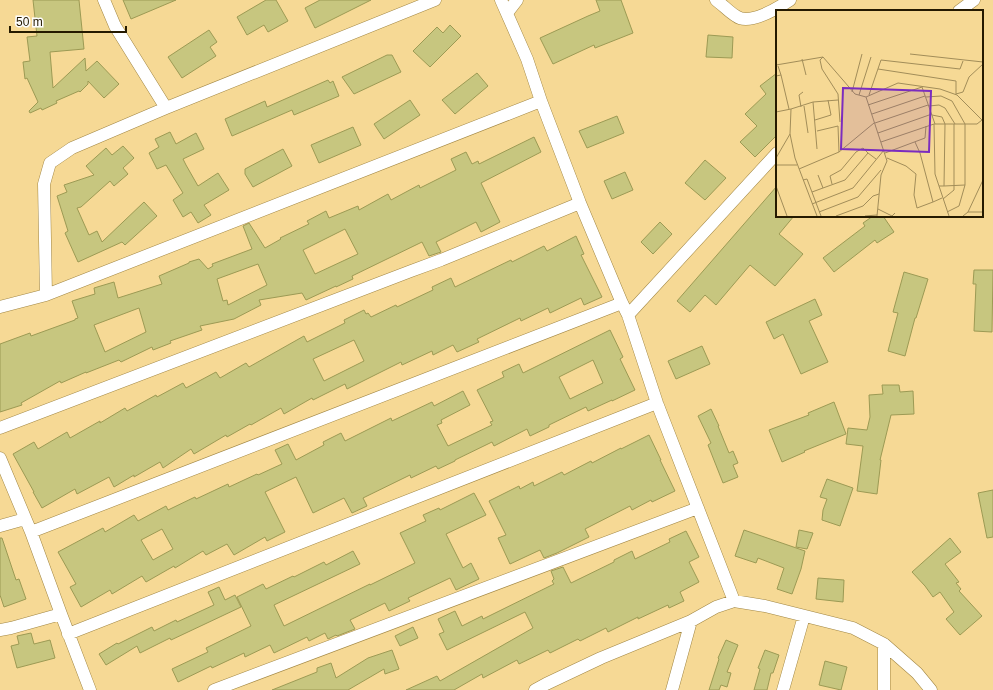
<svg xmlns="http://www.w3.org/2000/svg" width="993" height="690" viewBox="0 0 993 690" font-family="Helvetica,sans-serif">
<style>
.building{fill:#c7c67f;stroke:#9c9a54;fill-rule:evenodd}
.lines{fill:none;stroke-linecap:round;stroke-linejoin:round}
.minor-casing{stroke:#a18643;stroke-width:13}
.minor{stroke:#fff;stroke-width:12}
.inset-road{fill:none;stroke:#a28d59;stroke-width:1}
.view{fill:#7b2cbf;fill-opacity:0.15;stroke:#7b2cbf;stroke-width:2}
.inset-edge{fill:none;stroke:#251a00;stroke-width:2}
</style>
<rect width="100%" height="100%" fill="#f6d995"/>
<path class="building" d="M33 0H79L84 49 50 52 53 88 85 58 86 71 97 61 119 84 104 98 88 81V84L80 92 79 91 56 101 57 103 42 110 41 108 30 113 29 111 38 102 27 78 25 79 23 62 30 61 27 37 37 36Z
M123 0H176L131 19Z
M266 0H276L288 21 268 32 264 25 247 35 237 17Z
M320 0H371L315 28 305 8Z
M596 0H621L633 33 595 48 594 45 553 64 540 38 588 16 600 11Z
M450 25 461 36 430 67 413 51 437 27 443 33Z
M209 30 217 42 210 47 216 56 182 78 168 57Z
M708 35 733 37 732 58 706 57Z
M387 55H392L401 72 354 94 342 77Z
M477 73 488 86 455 114 442 100Z
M777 73V135L755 157 740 142 757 126 745 114 766 94 760 86Z
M328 80 330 83 333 81 339 96 294 115 292 110 232 136 225 119 265 101 267 107Z
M410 100 420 115 384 139 374 124Z
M617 116 624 133 587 148 579 131Z
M353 127 361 145 319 163 311 145Z
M170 132 176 144 196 133 204 149 183 159 186 165 198 186 218 173 229 190 204 205 211 215 198 223 191 212 183 217 173 200 183 193 166 165 157 169 149 153 159 147 155 139Z
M534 137 541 152 481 183 500 222 481 232 476 222 436 242 441 252 429 256 422 242 352 276 353 279 336 287V286L306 300 302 293 259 300 261 305 234 319 200 326 202 330 170 341 171 343 153 350 152 347 121 362 119 360 86 373V372L61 383 60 381 21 403 22 405 0 412V344L30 333 31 336 75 320V319L78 318 72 301 95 294 94 288 114 282 118 298 162 284 159 276 189 263V262L199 259 208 269 213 266 212 264 252 249 243 226 249 223 265 248 281 239 280 238 309 224 307 221 326 211 329 218 358 206 359 210 388 194 391 200 419 185 420 188 456 170 451 159 466 152 472 164 478 161 479 164ZM345 229 358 254 315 274 303 250ZM258 264 267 285 228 305 227 300 223 301 217 279ZM139 308 146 332 105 352 94 325Z
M123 146 134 158 123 168 128 174 114 186 110 181 81 207 77 208 89 235 97 231 102 242 144 202 157 216 125 245 122 242 78 262 65 233 68 231 57 196 67 192 64 185 94 175 86 166 106 148 112 155Z
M283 149 292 166 253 187 245 174V169Z
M705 160 726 178 705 200 685 183Z
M625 172 633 190 612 199 604 181Z
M777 186V216H794L779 234 803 254 775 286 750 265 716 305 705 295 690 312 677 301Z
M873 216H883L894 232 877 243 875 240 834 272 823 258 865 226 863 223Z
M660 222 672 234 653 254 641 242Z
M576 236 584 254 581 255 602 297 584 305 581 298 550 313 548 308 521 321 520 318 477 339 479 342 457 352 453 345 433 355 432 351 402 365 401 362 347 389 345 384 313 400 312 398 284 414 281 408 251 425 250 424 227 437 226 435 194 454 191 449 163 468 160 462 134 477V475L114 487 109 477 77 494 75 489 42 508 33 492H34L13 454 34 442 38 449 67 432 70 438 100 421V423L125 408 127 411 156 395 157 397 183 383 186 388 216 372 220 378 246 363 249 367 304 336 307 342 345 323 344 320 364 310 366 314 368 313 371 317 396 305 397 307 433 290 432 287 451 278 455 287 511 260 512 262 544 246 547 251ZM354 340 364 361 324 381 313 359Z
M974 270H993L992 332 974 331 976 284H973Z
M904 272 928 279 916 318H915L905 356 888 351 898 313 893 312Z
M815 299 822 315 809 321 828 362 801 374 783 334 774 339 766 322Z
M610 330 623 357 620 359 635 390 612 401V400L588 411 586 407 549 425V427L530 436 527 429 494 446 492 442 455 460V461L438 469 436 466 411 478 410 475 363 498 367 506 352 513 344 498 313 513 296 477 265 492 285 532 267 541 265 537 234 555 227 544 206 555 203 551 175 568 174 566 146 582 142 576 112 594 110 590 81 607 70 587 76 584 58 552 103 528 105 532 134 515 138 521 166 506 168 510 195 497 196 499 228 484 229 487 257 474 258 475 282 464 275 450 288 444 296 460 324 445 323 442 341 433 345 441 391 418 392 421 432 402 434 406 463 391 470 405 441 420 442 423 437 425 448 446 492 425 490 422 493 421 477 390 504 377 502 372 519 364 523 373ZM593 360 603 383 570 399 559 377ZM162 529 173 549 153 560 141 540Z
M702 346 710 364 676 379 668 361Z
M882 385H899L900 392 913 391 914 414 891 415 880 460H881L877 494 857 491 863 446 846 444 848 428 867 430 870 417 869 395 883 394Z
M834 402 846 434 804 451 805 452 782 462 769 430 809 415 808 413Z
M711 409 719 426H718L729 453 733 451 738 463 733 465 738 477 723 483 708 445 711 443 698 416Z
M649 435 661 460H660L675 491 652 502 651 500 632 510 630 506 585 529 589 537 557 553 544 558 540 550 510 564 498 538 506 535 489 501 519 486 520 489 533 482 534 486 562 472 564 475 591 461 592 463 621 448V449Z
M827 479 853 488 840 526 822 520 823 510 827 499 820 497Z
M993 490V537L987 538 978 493Z
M474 493 486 515 446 534 463 568 471 563 479 579 456 590 450 578 408 598 410 601 389 611 385 603 350 620 355 629 337 636 336 635 328 639 325 633 309 641 307 637 274 653 270 645 245 657 244 653 212 668 211 666 178 682 172 669 208 652 206 648 251 626 237 597 263 584 266 589 293 576 294 577 324 562 326 565 353 551 360 564 274 605 284 626 370 584V585L415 563 400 533 426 521 423 515 439 508 440 510Z
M744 530 805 551 801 569 792 594 777 589 784 568 758 558 756 563 735 556Z
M799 530 813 533 807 549 796 547Z
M686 531 699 557 689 562 699 582 680 592 684 601 669 608 668 605 638 619V617L608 632 606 628 580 641 578 639 550 653 548 650 519 664 517 660 483 678 482 674 454 690H406L437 676 440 681 533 628 525 612 447 650 439 634 444 632 438 619 455 611 462 626 482 616 483 619 554 584 552 581 554 579 551 571 563 567 571 583 614 562V560L632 551 635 559 670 542 669 539Z
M0 538H2L16 580 19 579 26 599 4 607 0 595Z
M950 538 961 552 945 564 959 582 956 583 961 589 959 591 982 616 960 635 946 619 954 612 940 592 933 597 925 586 912 572Z
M818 578 844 580 843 602 816 599Z
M219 587 225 600 235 595 241 607 171 640 170 638 140 653 137 646 106 665 99 654 117 643 118 644 152 627 154 631 176 620 177 622 214 605 208 592Z
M413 627 418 638 400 646 395 636Z
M31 633 34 644 50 640 55 658 17 668 11 646 19 644 17 636Z
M726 640 738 645 727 672 731 673 727 687 721 685 719 690H709L719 659 718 658Z
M392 650 399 669 385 674 384 669 348 690H272L317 672V668L331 663 336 678 368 658Z
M765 650 779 655 773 673H771L767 690H754L760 669 758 668Z
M825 661 847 667 841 690 819 685Z"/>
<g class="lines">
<defs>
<path id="minor" d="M104 0 115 26 166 108
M501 0 527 59 541 101 580 203 622 303 628 315 657 403 734 601
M716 0C723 5 729 12 736 16 749 26 778 8 790 0
M959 11 974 0
M507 13 517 0
M46 295 44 184 50 163 72 148 166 108 435 0
M0 307 46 295 541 101
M628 315 777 153
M0 428 411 271 441 260 580 203
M0 458 31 532 61 614 90 690
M0 526 25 519
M31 532 622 303
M0 630 11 628 61 614
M68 634 657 403
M214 690 698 508
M535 690 546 684 601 658 691 621 716 607 734 601 765 606 853 628 884 644 917 673 931 690
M672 690 691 621
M783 690 804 616
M884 690V644"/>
</defs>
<use href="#minor" class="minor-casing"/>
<use href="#minor" class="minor"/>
</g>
<g transform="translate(776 10)">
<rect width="207" height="207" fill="#f6d995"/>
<path class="inset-road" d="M134 44 207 52M47 47 44 50 46 59 62 84 64 112M26 49 30 65M0 55 47 47 79 84 90 87 122 73 164 79 181 85 207 111M102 59 180 71V84M5 65 13 99M0 66 5 65 2 56M146 77 159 114M76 82 86 44M180 84 187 82 193 67 207 54M83 85 95 47M93 85 105 50 184 59 187 51M90 87 111 151 105 165 101 206M150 87 165 86 176 91 189 114V175L168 176M37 92 41 139M92 95 146 77M28 96 32 123M153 96 163 95 169 98 179 114M25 97 23 85 27 82M15 99 37 92 62 90M0 102 15 99 14 124 19 148 41 206M96 104 149 86M156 105 166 107 169 114M39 110 55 105 52 90M99 113 152 95M158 114 159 164 173 206M41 121 62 116 63 142M102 123 156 104M105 132 158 114H201L206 110M139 132 144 143 157 192 166 188M109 143 149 128 150 116M0 148 14 124M111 148 130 156 140 164 138 185 141 198 157 192M0 155H21M23 159 63 142 98 113M42 165 47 178M27 170 31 169 45 206M56 174 54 166 65 160 80 142 87 138 92 143M0 176 11 206M163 176H168L169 114M36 182 69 170 92 143 100 149M167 189 178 180V114M36 194 77 178 108 140M102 199 116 206 119 203M43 202 82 187 105 160M171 202 183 196 189 175M192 202 207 170M60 206 87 196 97 186 103 184M89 206 101 205M187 206 192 202H207"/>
<path class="view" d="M67 78 155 81 153 142 65 139Z"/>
<rect width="207" height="207" class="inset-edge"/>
</g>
<path d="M10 26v6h116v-6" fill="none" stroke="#251a00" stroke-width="2"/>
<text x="16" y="26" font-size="12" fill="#251a00" stroke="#fdfdfd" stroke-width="3" paint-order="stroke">50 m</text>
</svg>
